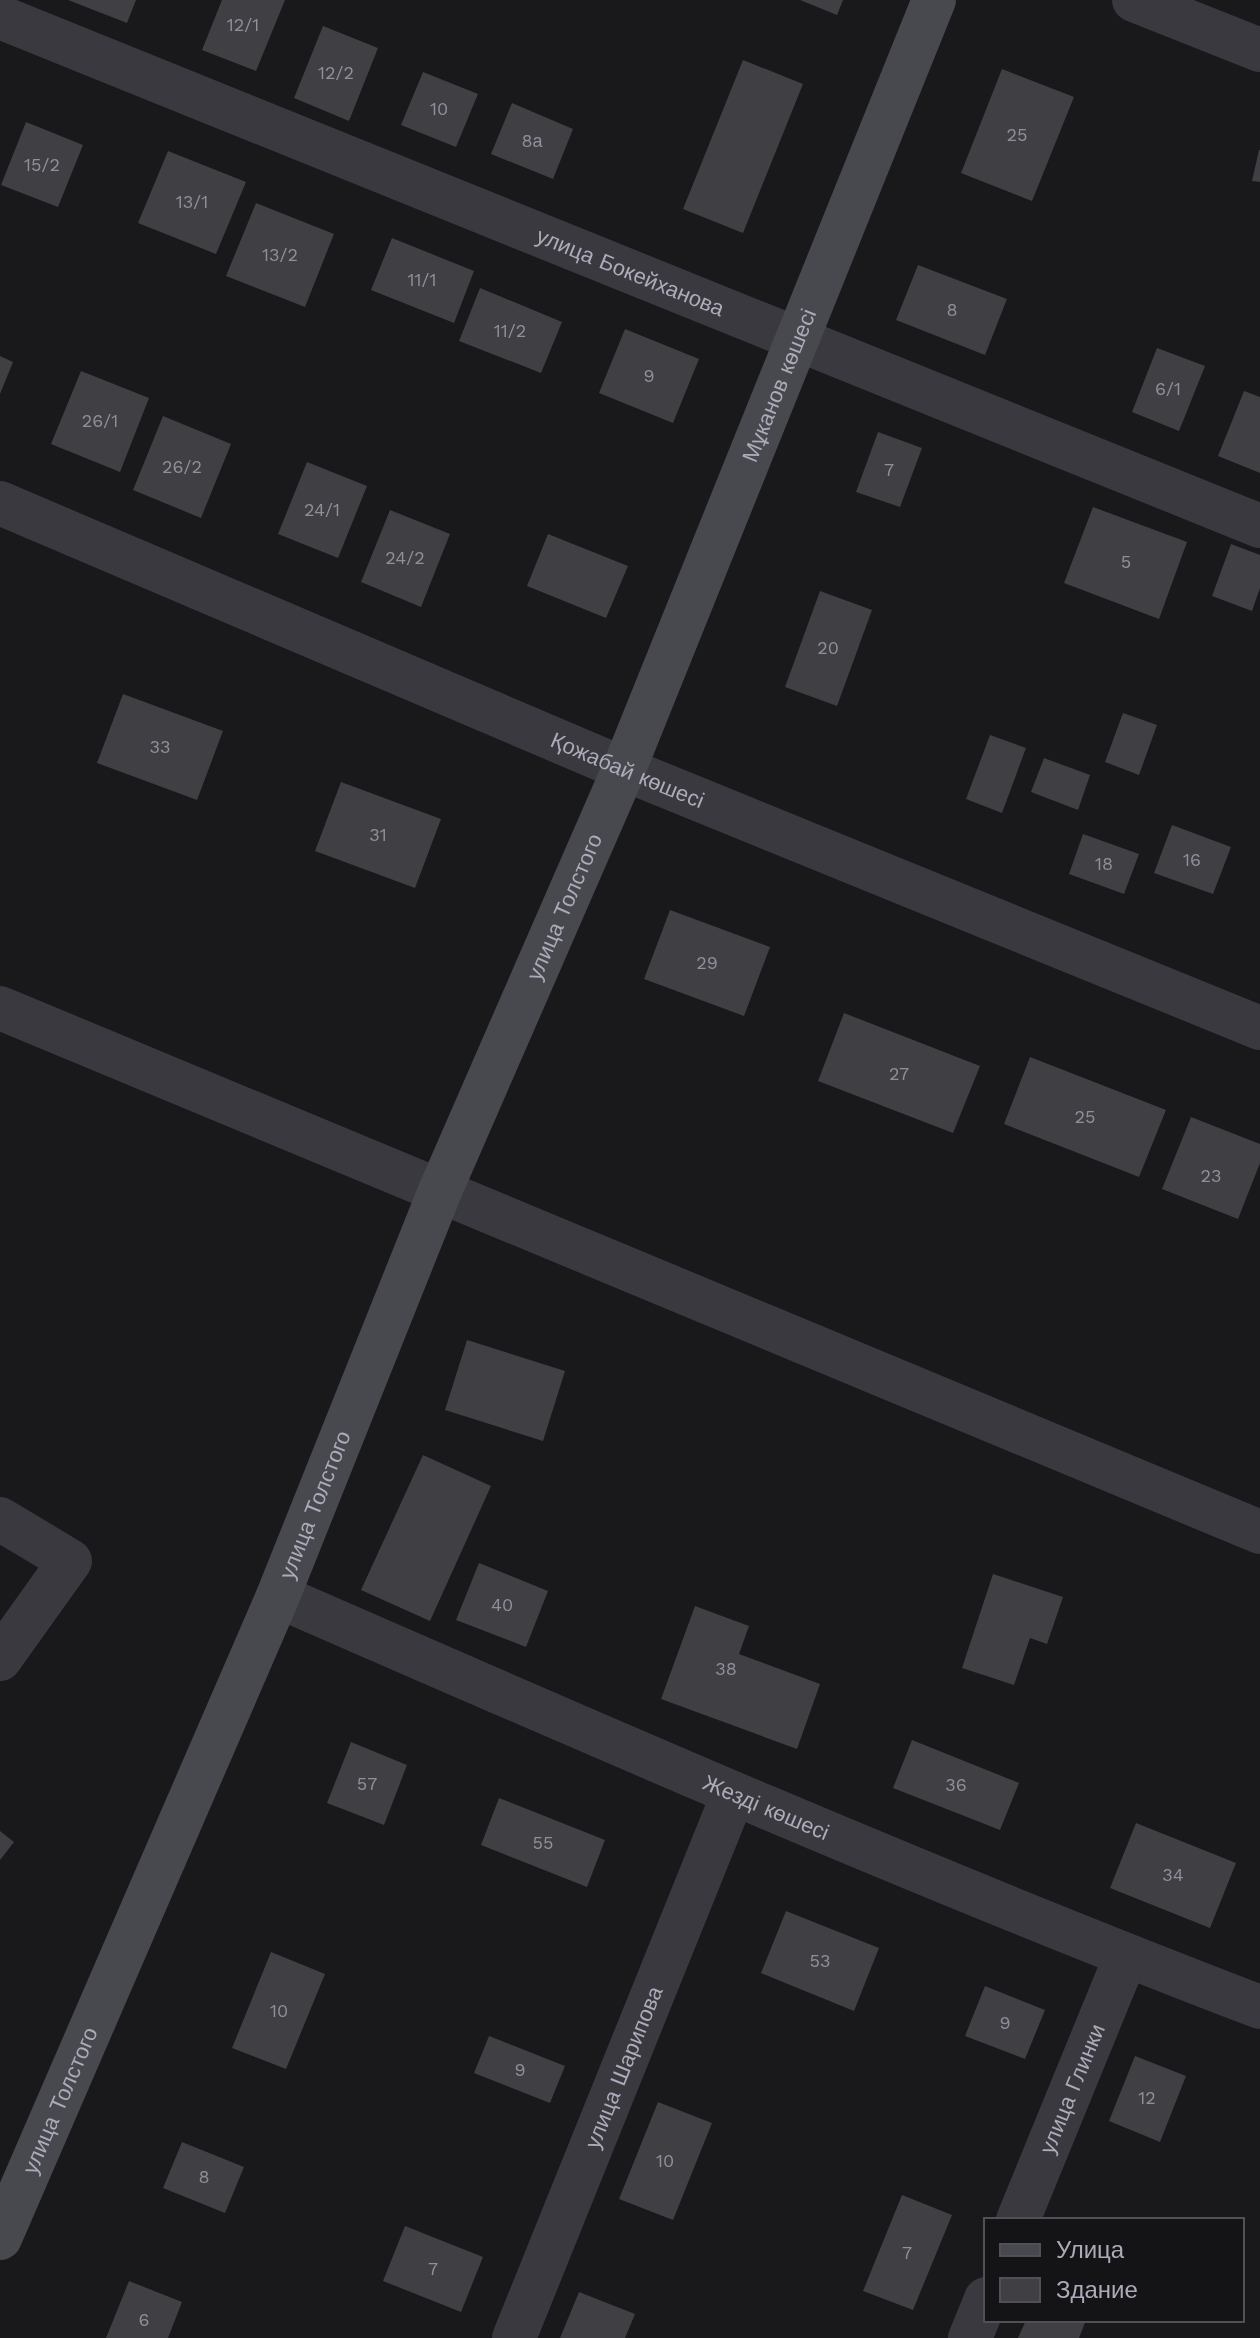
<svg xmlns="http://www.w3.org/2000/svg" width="1260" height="2338" viewBox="0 0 1260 2338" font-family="'Work Sans',sans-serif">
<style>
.building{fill:#403f44}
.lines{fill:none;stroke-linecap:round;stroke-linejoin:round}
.street{stroke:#3a393f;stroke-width:44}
.secondary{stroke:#48484f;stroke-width:44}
.labels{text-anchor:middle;stroke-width:6;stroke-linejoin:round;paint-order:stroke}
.number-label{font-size:18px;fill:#90909c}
.street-label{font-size:22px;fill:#ababb9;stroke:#141315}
</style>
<rect width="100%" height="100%" fill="#19181a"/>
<path class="building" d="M68 0H136L127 23Z
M222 0H285L256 71 202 50Z
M800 0H843L837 15Z
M323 26 378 48 349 121 294 98Z
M743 60 803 84 743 233 683 209Z
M1002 69 1074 97 1032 201 961 173Z
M423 72 478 94 456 147 401 125Z
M512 103 573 129 553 179 491 154Z
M26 122 83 145 58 207 1 185Z
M1259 150H1260V182L1252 181Z
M168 151 246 182 216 254 138 223Z
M256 203 334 234 305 307 226 276Z
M392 238 474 271 454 323 371 290Z
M918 265 1007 299 985 355 896 320Z
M480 288 562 322 541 373 459 341Z
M625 329 699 359 673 423 599 393Z
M1157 348 1205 366 1179 431 1132 412Z
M0 356 13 362 0 394Z
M81 371 149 398 120 472 51 444Z
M1244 391 1260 397V473L1218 456Z
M163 416 231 444 201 518 133 490Z
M878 432 922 448 900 507 856 492Z
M307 462 367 486 338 558 278 534Z
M1093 507 1187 542 1159 619 1064 583Z
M390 510 450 534 421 607 361 582Z
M548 534 628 566 606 618 527 586Z
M1231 544 1260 555V588L1252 611 1212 596Z
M820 591 872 610 837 706 785 687Z
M123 694 223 731 197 800 97 763Z
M1123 713 1157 725 1139 775 1105 762Z
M990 735 1026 748 1002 813 966 799Z
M1044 758 1090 775 1078 810 1031 792Z
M341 782 441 819 415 888 315 851Z
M1172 825 1231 847 1213 894 1154 873Z
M1083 834 1139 854 1124 894 1069 874Z
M670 910 770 947 744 1016 644 979Z
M844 1013 980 1066 953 1133 818 1081Z
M1030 1057 1166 1110 1139 1177 1004 1124Z
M1191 1117 1260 1144V1163L1238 1219 1162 1189Z
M467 1340 565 1371 543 1441 445 1410Z
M423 1455 491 1486 430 1621 361 1590Z
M479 1563 548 1591 526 1647 456 1620Z
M993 1574 1063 1597 1047 1644 1030 1638 1014 1685 962 1668Z
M695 1606 749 1626 739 1654 820 1684 797 1749 661 1699Z
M912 1740 1019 1783 1000 1830 893 1788Z
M351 1742 407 1765 384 1825 327 1803Z
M499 1798 605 1840 587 1887 481 1845Z
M1136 1823 1236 1863 1210 1928 1110 1888Z
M0 1831 14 1842 0 1860Z
M786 1911 879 1948 854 2011 761 1973Z
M271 1952 325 1974 286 2069 232 2048Z
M985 1986 1045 2010 1025 2059 965 2036Z
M489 2036 565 2066 550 2103 474 2073Z
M1135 2056 1186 2076 1160 2142 1109 2121Z
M658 2102 712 2123 673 2220 619 2199Z
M182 2142 244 2167 225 2213 163 2188Z
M902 2195 952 2215 913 2310 863 2291Z
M405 2226 483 2257 461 2312 383 2281Z
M129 2281 182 2302 168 2338H106Z
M579 2292 635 2314 625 2338H560Z
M1026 2320H1086L1079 2338H1018Z"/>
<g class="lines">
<g class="street">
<path d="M1134 0 1260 50"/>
<path id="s1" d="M0 17 1260 526"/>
<path id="s2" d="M0 503 624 769 1260 1028"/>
<path d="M0 1008 1260 1532"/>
<path d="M0 1519 70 1561 0 1659"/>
<path id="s3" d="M278 1596C603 1738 928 1880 1260 2007"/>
<path id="s4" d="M1018 2220 1126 1956"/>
<path id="s5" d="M514 2338 733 1795"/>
<path d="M970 2338 986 2299"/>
</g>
<path class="secondary" id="s6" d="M0 2238 278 1596 440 1191 624 769 934 0"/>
</g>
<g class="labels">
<g class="number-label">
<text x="243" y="31">12/1</text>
<text x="336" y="79">12/2</text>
<text x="439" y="115">10</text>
<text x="1017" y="141">25</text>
<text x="532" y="147">8а</text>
<text x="42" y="171">15/2</text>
<text x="192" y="208">13/1</text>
<text x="280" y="261">13/2</text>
<text x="422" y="286">11/1</text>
<text x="952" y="316">8</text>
<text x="510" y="337">11/2</text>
<text x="649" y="382">9</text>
<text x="1168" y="395">6/1</text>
<text x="100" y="427">26/1</text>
<text x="182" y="473">26/2</text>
<text x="889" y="476">7</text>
<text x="322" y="516">24/1</text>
<text x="405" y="564">24/2</text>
<text x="1126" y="568">5</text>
<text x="828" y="654">20</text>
<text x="160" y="753">33</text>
<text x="378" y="841">31</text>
<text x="1192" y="866">16</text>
<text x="1104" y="870">18</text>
<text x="707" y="969">29</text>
<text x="899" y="1080">27</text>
<text x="1085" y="1123">25</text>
<text x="1211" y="1182">23</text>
<text x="502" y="1611">40</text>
<text x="726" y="1675">38</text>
<text x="367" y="1790">57</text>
<text x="956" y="1791">36</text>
<text x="543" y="1849">55</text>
<text x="1173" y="1881">34</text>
<text x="820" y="1967">53</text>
<text x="279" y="2017">10</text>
<text x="1005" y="2029">9</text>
<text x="520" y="2076">9</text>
<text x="1147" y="2104">12</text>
<text x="665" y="2167">10</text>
<text x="204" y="2183">8</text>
<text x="907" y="2259">7</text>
<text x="433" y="2275">7</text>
<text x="144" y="2326">6</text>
</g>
<g class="street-label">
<text dy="8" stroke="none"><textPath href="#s1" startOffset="680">улица Бокейханова</textPath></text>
<text dy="8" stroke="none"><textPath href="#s6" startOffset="2010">Мұканов көшесі</textPath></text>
<text dy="8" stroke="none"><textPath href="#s2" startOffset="682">Қожабай көшесі</textPath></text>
<text dy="8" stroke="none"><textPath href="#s6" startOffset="1446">улица Толстого</textPath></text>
<text dy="8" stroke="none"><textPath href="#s6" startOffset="798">улица Толстого</textPath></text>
<text dy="8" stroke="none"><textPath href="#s3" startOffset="532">Жезді көшесі</textPath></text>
<text dy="8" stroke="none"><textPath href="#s5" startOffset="292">улица Шарипова</textPath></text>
<text dy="8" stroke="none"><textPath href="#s4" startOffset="142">улица Глинки</textPath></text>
<text dy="8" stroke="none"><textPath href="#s6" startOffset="150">улица Толстого</textPath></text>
</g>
</g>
<rect x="984" y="2218" width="260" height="104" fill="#141315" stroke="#505057" stroke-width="2"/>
<rect x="1000" y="2244" width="40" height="12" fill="#48484f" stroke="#505057" stroke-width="2"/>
<text x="1056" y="2258" font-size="24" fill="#ababb9">Улица</text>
<rect x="1000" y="2278" width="40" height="24" fill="#403f44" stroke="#505057" stroke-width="2"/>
<text x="1056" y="2298" font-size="24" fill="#ababb9">Здание</text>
</svg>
